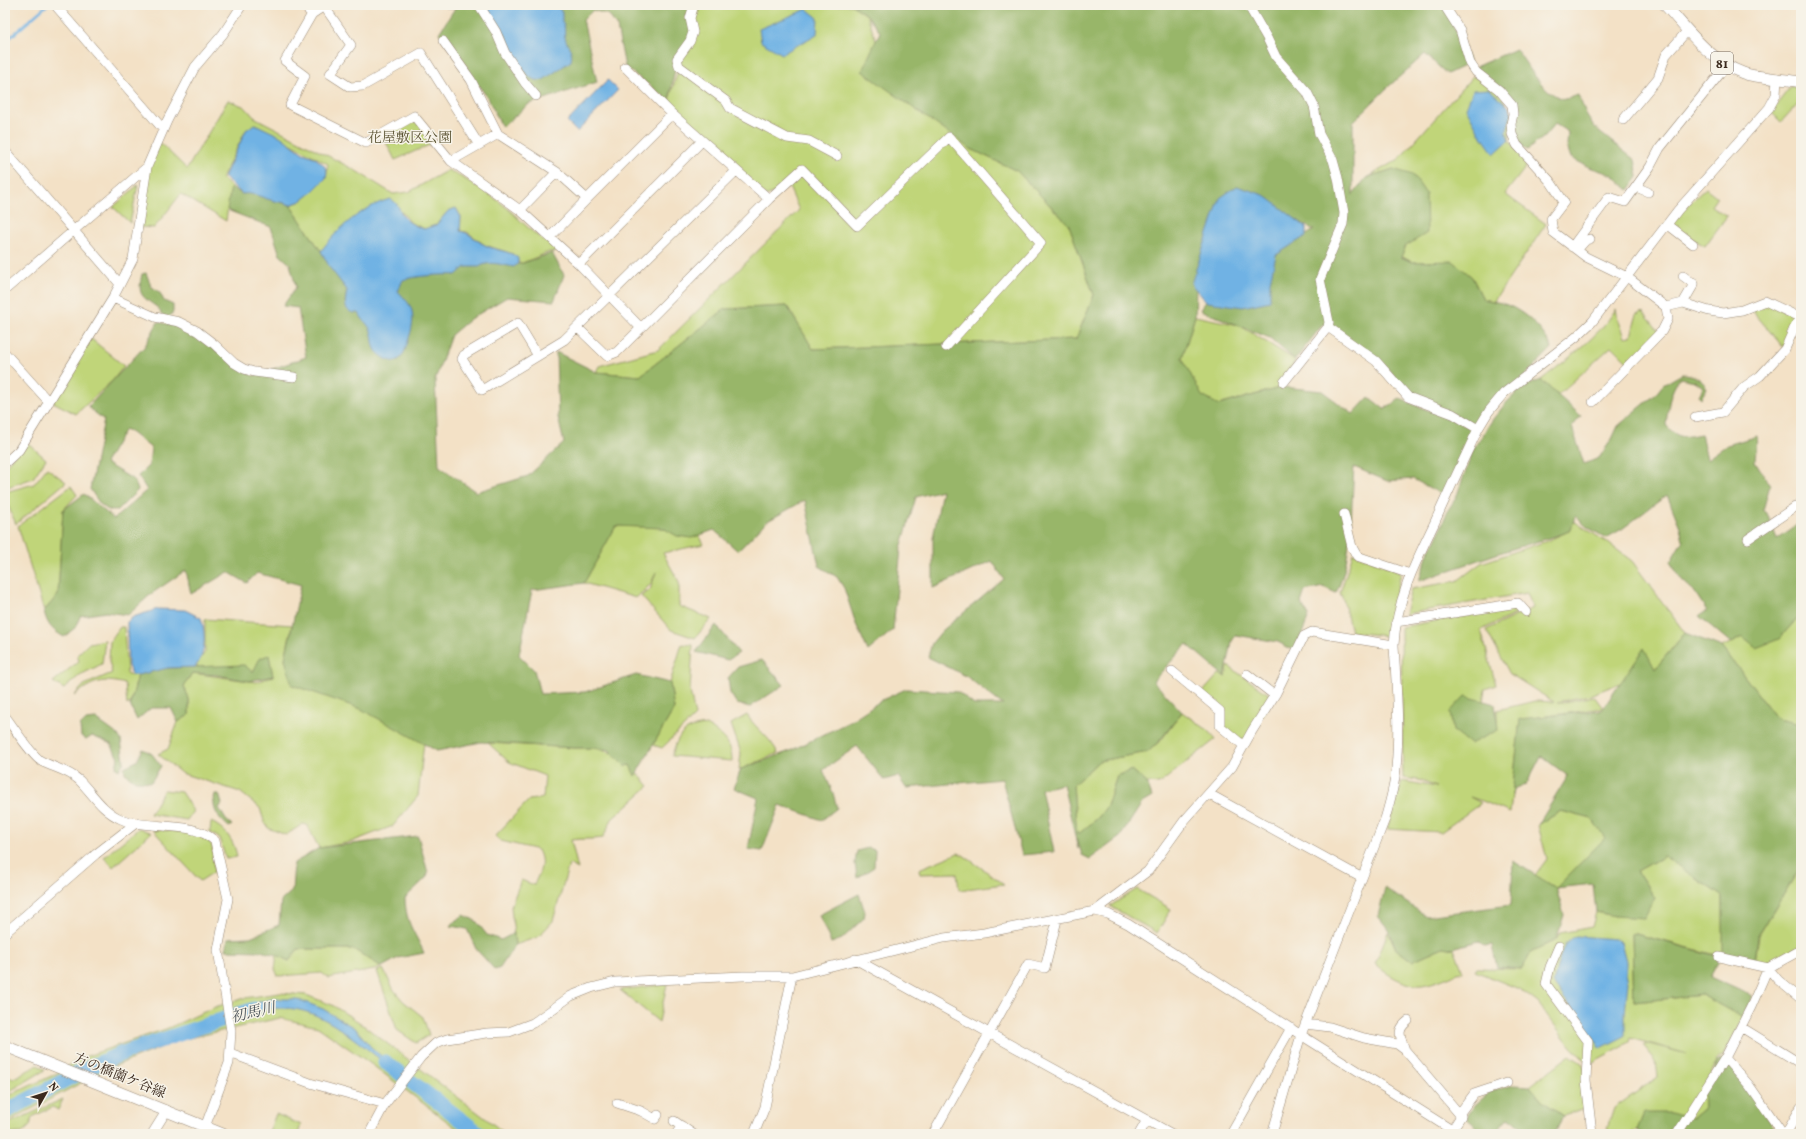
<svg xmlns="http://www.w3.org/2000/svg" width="1806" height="1139" viewBox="0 0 1806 1139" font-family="Vollkorn,'Noto Serif JP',serif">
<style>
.green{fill:#c0d579;stroke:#7e804c}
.forest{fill:#98b669;stroke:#6a7044}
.water{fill:#70b2e4;stroke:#566e81}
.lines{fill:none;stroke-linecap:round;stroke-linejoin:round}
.stream{stroke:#70b2e4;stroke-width:2.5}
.river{stroke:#70b2e4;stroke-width:15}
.minor-casing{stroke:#978672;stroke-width:10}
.major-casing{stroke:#978672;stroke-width:12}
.minor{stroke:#fff;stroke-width:9}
.major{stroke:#fff;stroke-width:11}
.labels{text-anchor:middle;stroke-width:3;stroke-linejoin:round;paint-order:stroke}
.shield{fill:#f7f3e8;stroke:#73665b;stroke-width:1}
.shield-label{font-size:13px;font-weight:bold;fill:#3b2a1e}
.park-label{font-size:14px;fill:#5c5535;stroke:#f7f3e8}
.street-label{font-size:14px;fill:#3b2a1e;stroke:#f7f3e8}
.water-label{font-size:15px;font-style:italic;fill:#4b5359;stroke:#f7f3e8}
</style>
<rect width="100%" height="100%" fill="#f7f3e8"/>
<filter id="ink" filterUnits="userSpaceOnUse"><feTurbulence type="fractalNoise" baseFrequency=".025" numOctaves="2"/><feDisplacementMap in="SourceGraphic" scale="8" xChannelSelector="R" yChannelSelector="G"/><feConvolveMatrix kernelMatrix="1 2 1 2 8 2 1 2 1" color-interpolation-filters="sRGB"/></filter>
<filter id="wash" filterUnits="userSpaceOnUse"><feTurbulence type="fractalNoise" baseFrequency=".012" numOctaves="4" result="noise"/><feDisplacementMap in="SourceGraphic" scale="16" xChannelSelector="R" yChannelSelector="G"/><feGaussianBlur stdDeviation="0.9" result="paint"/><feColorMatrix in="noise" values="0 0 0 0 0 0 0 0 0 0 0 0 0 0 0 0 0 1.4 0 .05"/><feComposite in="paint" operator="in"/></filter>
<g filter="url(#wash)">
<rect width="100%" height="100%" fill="#f3e1c6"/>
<path class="green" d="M690 5H852L867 15 881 54 969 148 1017 171 1069 225 1094 295 1076 339 813 349 787 306 725 309 640 376 596 372 599 366 658 350 799 210 789 187 765 196 669 100 682 58Z
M1473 76 1495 87 1513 114 1509 140 1529 163 1505 194 1546 224 1494 301 1483 299 1472 277 1448 262H1412L1401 256 1406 246 1393 169 1366 178 1399 159Z
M1791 86 1801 89V100L1781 122 1771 112Z
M228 100 245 107 254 117 353 169 393 194 409 192 448 170C469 181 488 192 506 207 524 223 539 241 562 251L549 252 520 264 513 254 485 245 467 232 460 231 461 217 456 208 448 211 436 225 425 229 411 223 401 211 343 227 321 251 290 205 301 201 326 178 328 164 255 124 246 130 222 178 231 187 226 221 181 194 154 228 141 227 145 178 158 141 187 169Z
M415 118 434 143 395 160 382 134Z
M138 185 130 223 113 207Z
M1706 188 1717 197 1711 206 1727 216 1705 246 1667 224Z
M1766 302 1799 317 1783 347 1751 309Z
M1616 309 1618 319 1625 337 1631 336 1637 314 1643 312 1659 331 1630 364 1612 346 1558 395 1541 380C1568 358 1597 339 1616 309Z
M1195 316 1239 325 1295 360 1283 387 1218 405 1201 396 1182 358Z
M89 337 124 366 113 380 76 414 53 402Z
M24 442 30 445 46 459 33 478 5 488V467Z
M47 468 66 482 16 524 5 499V492L34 484Z
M71 486 77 495 63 510 58 595 44 611 18 526Z
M1572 520 1608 543 1632 561 1685 633 1655 669 1590 695 1557 702H1564L1594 696 1603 708 1520 720 1510 813 1485 802 1470 797 1481 803 1441 832 1387 829 1402 781 1436 787 1419 780 1403 778 1401 627 1516 607V614L1481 630 1496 685 1485 689 1483 702 1493 732 1497 722V710L1535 701 1554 702 1510 674 1486 630 1533 608 1527 593 1405 614 1411 589 1457 581 1481 563 1547 541 1571 530Z
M616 526C628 526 653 525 663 528 678 533 681 541 699 535L704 544 663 553 679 582V606L711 619 695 638 671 630 641 596 650 590 656 572 651 584 636 598 584 583Z
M1353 553 1401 572 1387 636 1351 632 1343 599 1340 593Z
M1801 614V725L1777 719 1722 647 1742 637 1779 639Z
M205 619 292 625 285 659 320 693 425 733 418 796 393 826 351 842 319 848 307 825 303 824 286 835 268 828 264 821 260 808 240 792 181 773 158 754 168 749 178 722 189 715V699L184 686 192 673 256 682 273 676 269 656 253 672 217 667H195L205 652Z
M120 627H124L127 674 138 675 131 702 127 705 125 684C102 678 93 681 74 696L84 685 112 673 109 661 110 641Z
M105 640 102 664 80 675 64 689 53 682 79 661 77 655 89 643Z
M682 644 693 645 690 691 695 716 662 748 653 745 674 709 670 683Z
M1228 666 1273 697 1244 746 1220 726 1222 711 1201 694 1219 674 1226 677Z
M1182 712 1209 731 1216 739 1159 784 1147 783 1132 770 1117 776 1107 806 1098 818 1077 836 1073 785 1099 761 1148 752 1162 739Z
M747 715C757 730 769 736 778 753L739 770 741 753 731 724Z
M706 725C722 735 732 741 732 761L672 756C678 734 683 728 706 725Z
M488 743 574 748H595L612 753 625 766 630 765 649 786 612 819 603 838C592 840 582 838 571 840L578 869 569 864 553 921 538 937 515 945 511 906 521 880 534 885C540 871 545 864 538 850L501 841 495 836 529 800 543 798 545 776 509 762Z
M164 790 181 792 193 811 187 820 150 814Z
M1561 811 1592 819 1606 838 1556 888 1535 875 1547 859 1538 825Z
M211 822C225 828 235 842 237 857L226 859 219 838 210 832Z
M139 828 151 833 113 867 104 857Z
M153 830 198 832 212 845 214 872 200 881Z
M958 853 963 855 1004 884 959 890 957 873 920 874 919 869Z
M1664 856 1723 897 1724 957 1632 933 1634 1002 1702 995 1743 1018 1723 1056 1715 1061 1717 1062 1703 1088 1704 1109 1691 1120 1644 1113C1642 1118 1640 1127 1636 1130 1629 1138 1614 1135 1607 1129L1614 1108 1658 1077 1656 1061 1643 1045 1649 1044 1687 1054 1631 1038 1630 1042 1589 1064 1572 1048 1538 1003 1519 989 1475 971 1477 968 1522 969 1532 951 1556 940 1560 933 1592 927 1596 912 1615 916 1655 898 1637 871Z
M1801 866V946L1768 965 1755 961 1759 935Z
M1137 889 1171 909 1157 933 1110 906Z
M1388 932 1396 949 1412 961 1443 947 1454 949 1463 971C1450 976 1436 983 1422 985 1408 987 1385 974 1375 964Z
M298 949H353L382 967 374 970 328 978 322 973 278 976 275 969 277 955 289 961Z
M383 969 394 990 403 1001 423 1017 429 1035 416 1043 397 1030 377 971Z
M667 984 659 1022 620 990Z
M280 993 306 995 332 1005 359 1022 506 1134H464L371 1064 318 1027 280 1018 180 1040 107 1069 5 1123V1097L56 1074 81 1058 166 1029 215 1007 245 998Z
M1570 1055 1583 1064 1589 1107 1563 1115 1542 1101 1530 1086Z
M38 1065 45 1070 5 1094V1071L12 1079Z
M63 1099 58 1110 53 1107 32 1117 30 1126 22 1133 5 1134V1125Z
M276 1114 301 1125 298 1134H268Z"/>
<path class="forest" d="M457 5H493L566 53 559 5H657L659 7 661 5H692L691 37 677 59 669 100 625 67 617 27 609 15 593 10 583 20 597 82 529 104 502 127 488 98 439 33Z
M852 5H1444L1470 63 1447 74 1425 54 1388 87 1353 122V195L1366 178 1393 169 1413 175 1426 194 1427 233 1406 246 1401 257 1412 262 1453 261 1472 277 1483 299C1491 301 1500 302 1507 305 1526 312 1543 330 1552 348L1477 426 1411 393 1379 360 1323 324 1295 360 1270 338 1200 310 1208 297 1276 255 1314 230 1286 214 1196 289 1195 316 1182 358 1202 396 1219 405 1283 387 1322 391 1353 414 1369 397 1384 409 1400 399 1475 429 1445 496 1413 479 1387 481 1354 467C1351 505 1353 559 1336 593L1323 587 1305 591 1301 603 1309 616 1295 651 1278 642 1236 635 1232 641 1225 677 1187 644 1153 681 1182 712 1161 739 1148 752 1099 761 1073 785 1077 835 1098 818 1107 806 1117 776 1132 770 1147 783 1152 797 1142 803 1120 837 1090 859 1082 855 1077 838 1078 849 1063 784 1041 789 1054 852 1022 855 1002 779 906 788 898 776 884 780 857 746 823 770 833 793 837 808 822 820 780 805 762 851 748 849 758 798 734 788 741 769 790 751 847 723 882 700 906 689 958 692 974 705H1003L966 676 928 657 932 643 942 631 1004 579 992 561 933 588V538L942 490 916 497 901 548 893 630 868 651 856 624 844 588 837 577 819 566 805 500 766 522 738 551 714 530 692 538 677 536 663 528 616 526 584 583 532 590 519 655 534 670 540 694 585 692 636 675 670 683 674 709 635 776 630 765 625 766 609 750 595 748H574L481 742 437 751 361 709 292 685 285 659 301 585 257 573 247 583 228 572 191 594 186 570 151 594 128 615 106 612 80 616 77 626 64 637C52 630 47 625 44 611L58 595 63 510 84 494 114 519 147 490 138 476 149 465 151 448 132 433 125 429 105 463 134 480 138 490 118 510H108L100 504 90 489 104 420 88 407 145 346 158 322 184 328 253 376 306 357 298 308 283 306 296 287 290 264 280 255 271 227 227 210 231 187 242 194 250 192 290 205 347 290 345 303 394 308 402 272 453 270 484 263 520 264 552 253 564 275 554 301 507 297 470 319 451 335 435 380 439 466 476 492 528 476 564 443 558 417 556 352 596 372 640 376 725 309 787 306 813 349 1076 339 1094 295 1069 225 1017 171 969 148 862 71 880 32 867 15Z
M1516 49C1527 64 1546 98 1566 99 1569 99 1574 96 1578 95L1588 118 1598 131 1635 160 1638 177 1629 190 1613 175 1589 167 1571 158 1567 146 1568 132 1555 124 1544 137 1527 150C1512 140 1515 123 1515 107L1475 67Z
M146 273 151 286 160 293 164 301 173 305V312L169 317C161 316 162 314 158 308 142 296 137 296 142 274Z
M1682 374C1693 374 1702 379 1707 388L1701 398 1699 396 1703 387 1695 381 1680 378C1669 392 1668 408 1666 425 1678 440 1684 437 1701 434L1707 459 1727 445 1757 436 1755 461 1770 485 1763 510 1767 513 1777 539 1801 522V614L1779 639 1756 648 1742 637 1731 643 1699 616 1707 611 1694 591 1682 580 1670 562 1683 540 1680 527 1667 495 1622 529 1606 538 1587 527 1575 516 1571 530 1562 534 1499 553 1419 581 1428 553 1437 538 1448 510 1456 498 1474 448 1493 419 1506 403 1523 387 1541 380 1581 416 1572 427 1584 464 1599 458 1612 439 1618 426 1655 395 1663 385Z
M716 625 739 653 728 660 696 652Z
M1685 633 1722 647 1777 719 1801 724V866L1758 936 1755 961 1723 958V897L1664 856 1637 871 1655 898 1644 918 1615 916 1596 912 1593 884 1556 888 1564 915 1556 940 1532 951 1522 969 1497 967 1492 945 1484 946 1479 941 1455 947 1454 949 1443 947 1412 961 1396 949 1389 930 1378 916 1385 888 1426 916 1511 905 1513 861 1556 888 1605 838 1592 819 1561 811 1538 825 1568 776 1541 756 1526 785 1515 788 1512 795 1520 719 1602 710 1644 648 1655 669Z
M269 655 273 676 249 681 217 675 192 673 184 686 189 699V715L178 722 171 708H151L137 720 130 705 138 675 144 669 244 665 253 672 260 658Z
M762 660 784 685 750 707 737 704 730 693 728 678 738 667Z
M1465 696 1495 704 1498 730 1470 744 1453 731 1450 712Z
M96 719 118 735 121 740 124 762 119 770 116 768 118 758 111 744 92 736 86 740 81 736 80 726 86 720Z
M143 749 152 754 161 766 151 782 135 781 125 773 124 767 137 761Z
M215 794H219L222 804 219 808 226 820 232 825 229 827C218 817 211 810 215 794Z
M418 836 428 873 426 878 405 898C406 925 414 930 424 953L398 958 382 967 353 949H298L289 961 277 955 260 951 226 950 228 938 250 937 279 925 281 901 292 891 294 863 319 848Z
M868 848 875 850 874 867 857 878 855 863 857 851Z
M859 894 865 912 864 918 842 939 831 943 819 915Z
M464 915 476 921 487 935 501 940 514 933 515 945 500 968 495 970 476 949 467 929 451 926 455 921Z
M1632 933 1721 957 1710 977 1752 996 1743 1018 1702 995 1634 1002Z
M1725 1058 1779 1134H1644L1637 1130 1644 1113H1671L1692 1119 1704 1109 1703 1088 1714 1074 1717 1062Z
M1513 1085 1530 1086 1542 1101 1563 1115 1555 1134H1532L1508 1117 1494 1134H1486L1466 1118 1475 1105 1490 1092Z"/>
<path class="water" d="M486 5H556L562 12V22C566 26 564 31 565 37 567 47 574 50 571 61L543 80C522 85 511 45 503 30 499 21 489 15 486 5Z
M807 9 818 18 817 34 782 54 761 42 759 29Z
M608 80 618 90 577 132 567 122Z
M1489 89 1509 107 1512 113 1506 132 1509 140 1494 154 1480 134 1466 108 1473 90Z
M255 124 280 136 303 153 314 157 324 165 327 171 326 178 309 195 301 201 290 205C285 202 281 203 275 201 264 199 254 192 242 194L224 177 246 130Z
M1237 186 1264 195 1306 227V236L1276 255 1270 282V301L1243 307 1207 302 1191 284 1220 198Z
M390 199C398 202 399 209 403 216 408 223 416 226 424 229L436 225 448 211 456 208 461 217 460 231C471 233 476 241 485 245 496 251 509 250 518 258V263L514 267C502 265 489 260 479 267H465L456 275C444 274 414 276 403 280L398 291C403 297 410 303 412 311 414 320 412 329 409 338 404 355 399 371 379 354 371 347 374 339 371 331 369 325 362 320 359 313 342 314 345 302 347 290L330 268 321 251C338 228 362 207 390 199Z
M158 609 185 610 201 618C206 633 206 655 195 667L168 668 138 675H132L128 666 127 622 133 617Z
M1576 936 1616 939 1621 942 1626 961V973L1628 981 1625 1014V1036L1601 1048 1553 983C1558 968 1560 941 1576 936Z
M272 999H297L323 1009 356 1029 371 1047 401 1073C388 1066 377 1057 366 1048 319 1012 295 997 235 1017L234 1008Z"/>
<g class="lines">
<path class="stream" d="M5 42 47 5"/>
<path class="river" d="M385 1062 480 1134
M5 1112 90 1067 123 1053 254 1009"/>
</g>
</g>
<g filter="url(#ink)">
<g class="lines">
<defs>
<path id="minor" d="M55 5 163 129
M303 5 312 14 324 6 351 45 330 74 350 87 363 86 421 53 479 145 498 134 557 172 587 199 550 237
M479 5 496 32 505 53 525 83 536 96
M694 5 690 18 693 32 690 41 677 59 679 66 726 101 730 108 787 138 809 141 837 156
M1248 5 1267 38 1276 57 1307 92 1314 106 1319 134 1333 160 1338 178 1344 213 1343 224 1320 279 1329 322 1328 327 1376 361 1408 397 1453 414 1478 429
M1444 5 1460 30 1470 63 1476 72 1499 90 1512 105 1513 114 1511 124 1512 134 1517 145 1550 181 1564 202 1551 219 1553 232 1586 257 1627 277 1666 307 1668 319 1662 331 1593 402
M453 6 454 5
M312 14 285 61 305 76 290 105 366 143 414 116 451 161 479 145
M443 41 471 80 498 134
M1623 120 1658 78 1666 55 1688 30
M5 151 120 284
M451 161 520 210 557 172
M1636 187 1648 192
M587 199 672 114
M769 199 802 169 857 226 949 137 1041 243 946 347
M520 210 579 264 641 328 769 199 672 114 625 67
M1667 224 1693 244
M1572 247 1609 197 1625 202 1650 167 1660 148 1727 65
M1577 250 1586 240 1590 239
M579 264 702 141
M5 290 147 167
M113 298 155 317 179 322 197 331 214 344 234 363 244 369 254 372 294 377
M1683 303 1694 284 1683 276
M1666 307 1683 303 1709 311 1723 313 1742 310 1765 301 1801 318
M578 328 607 356 617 352 641 328
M5 353 49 402
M538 356 518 323 464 355 462 359 482 390 564 340 736 171
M1284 382 1328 327
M1695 417 1723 412 1744 387 1760 376 1785 349 1799 317
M5 463 19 450 113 298 133 259 147 167 167 121 195 67 223 34 242 5
M1344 514 1352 547 1357 556 1410 574
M1748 539 1801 503
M1396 622 1518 603 1526 612
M1172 671 1220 711V726L1244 746
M1247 674 1274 695
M5 716C13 726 31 755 41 761 54 768 68 770 79 780 93 794 102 811 121 819 150 831 190 819 215 841L228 899 218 950 231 1031 229 1063 205 1127
M1209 794 1362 878
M1095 911 1148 871 1184 821 1232 767 1252 731 1276 693 1304 636 1312 632 1394 645
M5 933 96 854 136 823
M1559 946 1550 967 1546 984 1588 1041 1586 1080 1592 1134
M1719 957 1768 968 1778 980 1801 999
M855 959 1172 1134
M1305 1024 1330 1027 1364 1038 1397 1044 1405 1050 1461 1116 1452 1130
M1741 1027 1801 1064
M1405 1050C1401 1037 1395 1031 1408 1021
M230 1053 310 1083 385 1104
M617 1103 641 1111 655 1119 658 1115
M1459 1114 1474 1094 1507 1083
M674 1121 693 1134
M152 1134 167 1110
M369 1134 385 1104 421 1057 436 1043 447 1039 487 1033 509 1032 533 1023 571 996 591 988 615 982 743 976H792L944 938 984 933 1095 911 1108 914 1128 924 1301 1035 1458 1134
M676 1134 682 1126
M754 1134 765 1107 792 976
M933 1134 1028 964 1045 968 1057 920
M1139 1134 1147 1120
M1231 1134 1291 1028
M1272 1134 1301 1035 1385 819C1390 802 1395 785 1396 768 1400 727 1396 685 1394 645 1396 601 1415 563 1434 524 1448 492 1463 461 1478 429L1489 411 1504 393 1576 337 1592 322 1678 210 1769 108 1776 95 1777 78
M1677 1134 1725 1058
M1783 1134 1749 1085 1725 1058 1751 1007 1768 968 1801 950
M1786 1134 1801 1107"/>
<path id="major" d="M1665 5C1688 30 1710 61 1743 73 1756 78 1786 79 1801 82
M5 1046 223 1134"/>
</defs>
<use href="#minor" class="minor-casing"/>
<use href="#major" class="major-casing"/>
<use href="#minor" class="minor"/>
<use href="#major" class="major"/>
</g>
</g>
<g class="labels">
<rect class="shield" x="1711" y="52" width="22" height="22" rx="3"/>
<g class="shield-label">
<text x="1722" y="68">81</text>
</g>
<g class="park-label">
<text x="410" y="142">花屋敷区公園</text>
</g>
<g class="street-label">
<text transform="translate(120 1075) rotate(22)" y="5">方の橋薗ケ谷線</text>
</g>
<g class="water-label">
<text transform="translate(253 1012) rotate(-13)" y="5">初馬川</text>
</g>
</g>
<rect width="1806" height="1139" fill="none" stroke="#f7f3e8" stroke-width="20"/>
<g transform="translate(46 1093) rotate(51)" stroke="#f7f3e8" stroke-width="3" paint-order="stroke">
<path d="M0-3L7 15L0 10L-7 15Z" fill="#3b2a1e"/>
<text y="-6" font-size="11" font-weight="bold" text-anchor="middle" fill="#3b2a1e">N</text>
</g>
</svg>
